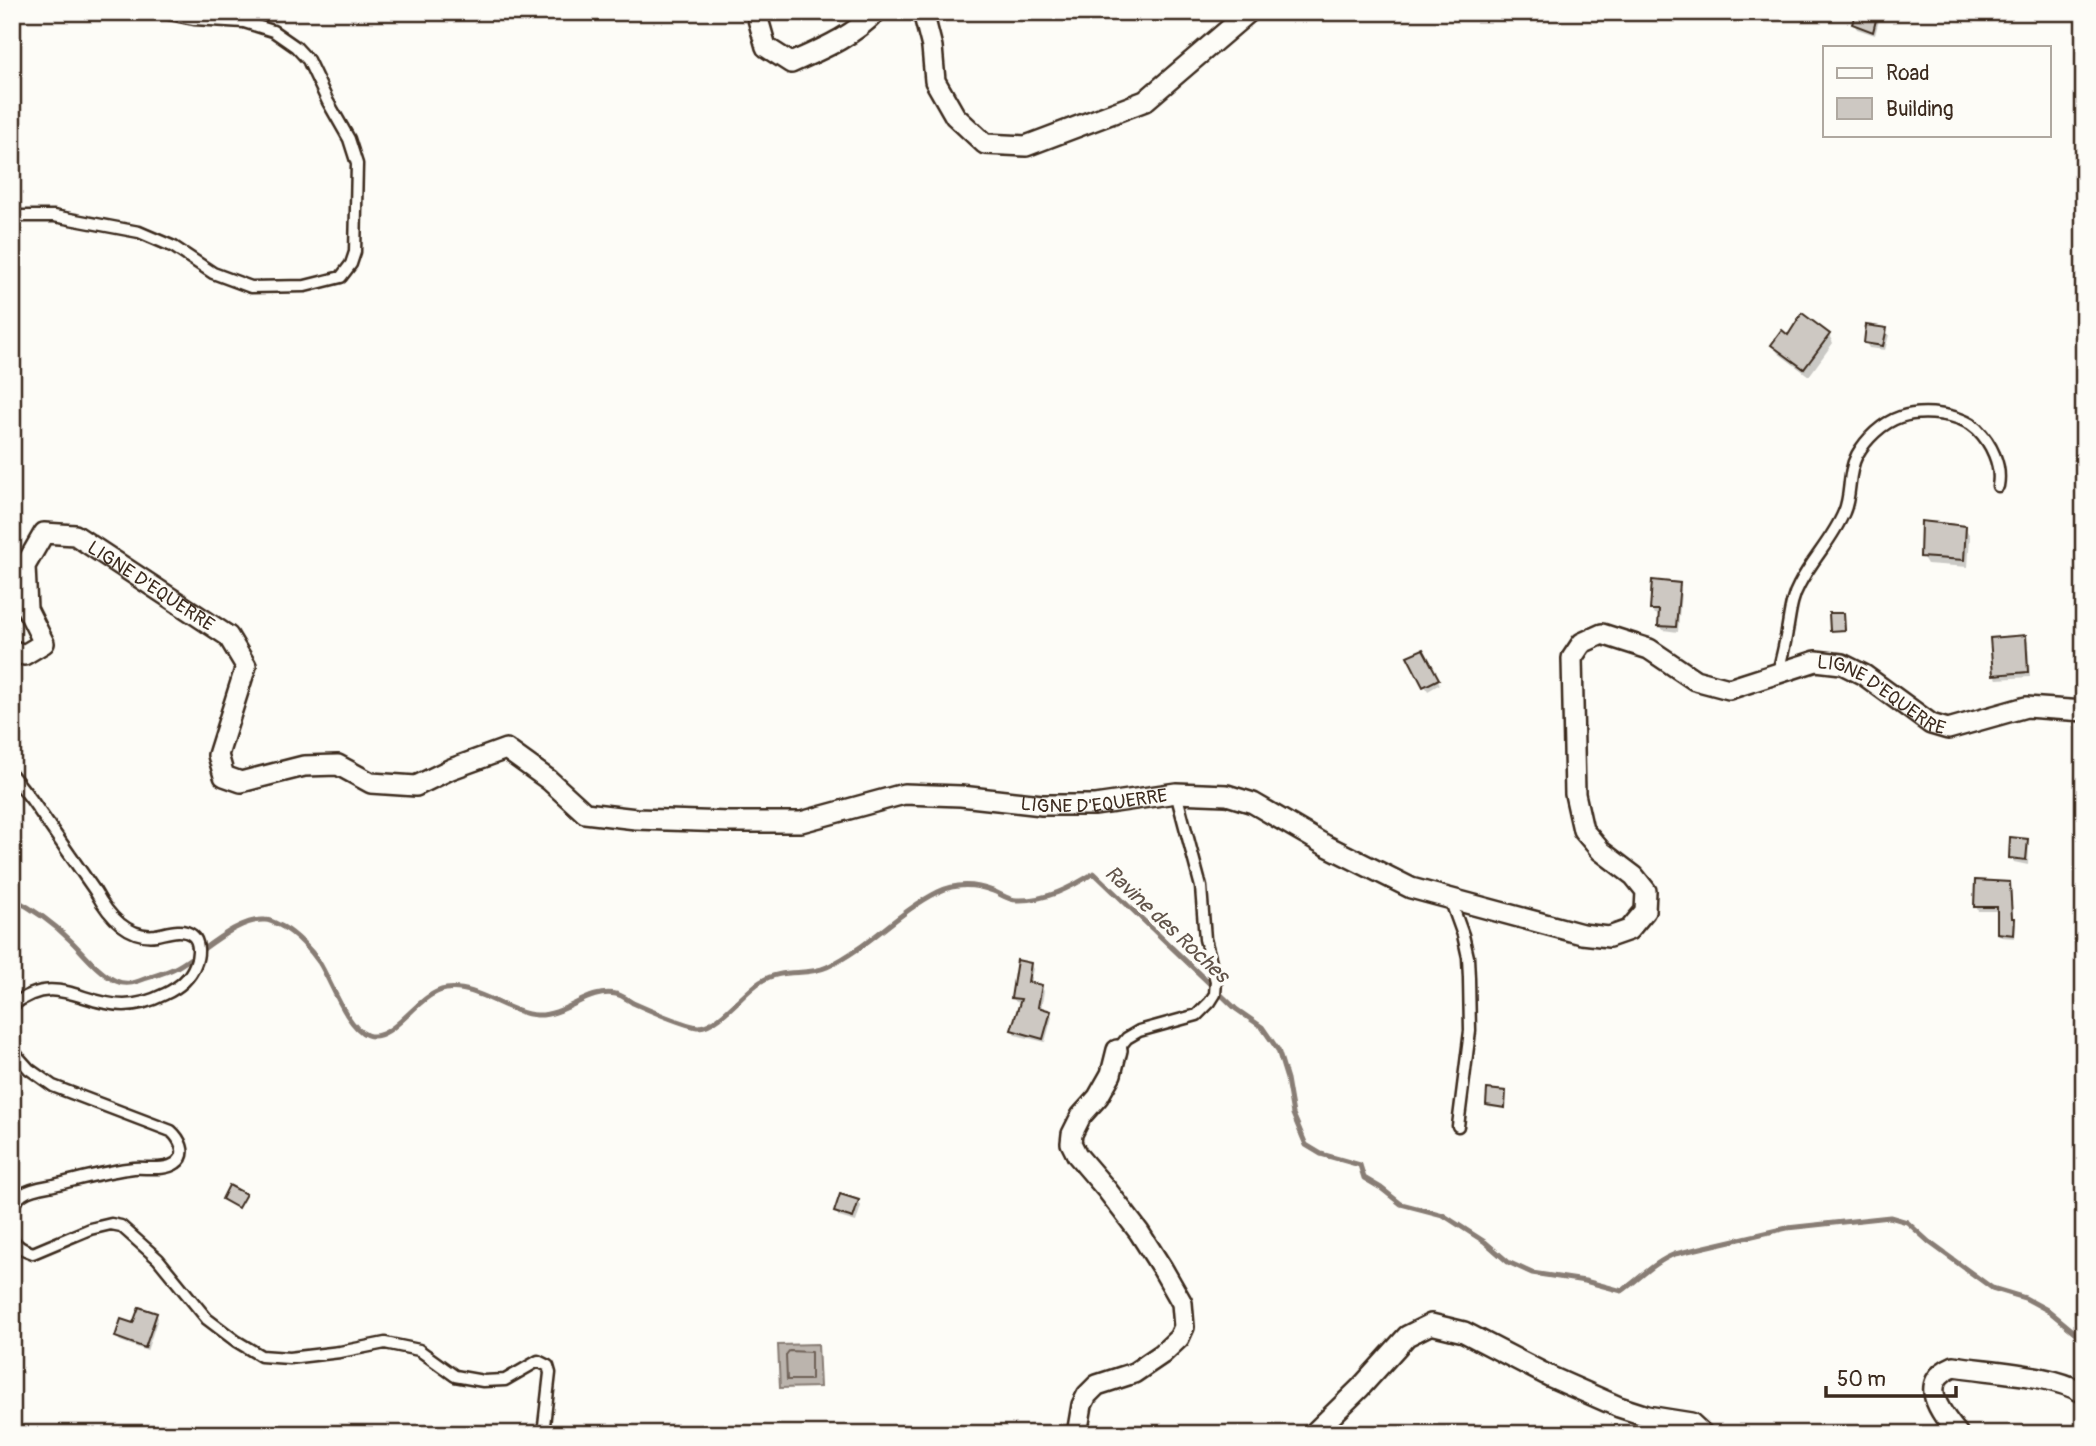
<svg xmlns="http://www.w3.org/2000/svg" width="2096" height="1446" viewBox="0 0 2096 1446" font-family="Pangolin,sans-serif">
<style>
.water{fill:#bbb4ad;stroke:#887d74;stroke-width:2}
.shadow{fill:#0003}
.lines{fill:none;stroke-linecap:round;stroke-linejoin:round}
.shore{stroke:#6e6157;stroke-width:2}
.stream{stroke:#887d74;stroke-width:5}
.building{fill:#cdc8c2;stroke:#3b2a1e;stroke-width:2}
.lane-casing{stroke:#3b2a1e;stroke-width:15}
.street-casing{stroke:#3b2a1e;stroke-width:24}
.lane{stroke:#fdfcf7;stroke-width:10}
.street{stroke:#fdfcf7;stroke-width:19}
.labels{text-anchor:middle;stroke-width:7;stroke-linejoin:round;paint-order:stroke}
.street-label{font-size:19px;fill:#3b2a1e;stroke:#fdfcf7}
.water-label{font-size:21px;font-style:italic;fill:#615349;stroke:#fdfcf7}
</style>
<rect width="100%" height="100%" fill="#fdfcf7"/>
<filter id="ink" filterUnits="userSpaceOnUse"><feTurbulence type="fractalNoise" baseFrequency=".0143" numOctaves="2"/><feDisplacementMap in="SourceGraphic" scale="14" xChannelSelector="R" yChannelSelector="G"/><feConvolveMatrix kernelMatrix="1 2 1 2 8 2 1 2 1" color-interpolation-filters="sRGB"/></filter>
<g filter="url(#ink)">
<path class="water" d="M818 1344 820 1387 780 1388 778 1345Z"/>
<path class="shadow" d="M1876 15 1879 20 1875 35 1857 29 1854 24Z
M1886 330 1889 335 1885 350 1869 348 1866 343Z
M1829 335 1833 343 1809 376 1778 353 1773 345 1788 337Z
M1965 528 1970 536 1968 567 1927 564 1922 556Z
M1678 585 1681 590 1678 632 1663 630 1660 625 1661 615 1655 614 1652 609Z
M2025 637 2028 642 2030 677 1997 679 1994 674Z
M1422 652 1440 684 1428 691 1409 657Z
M2026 840 2029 845 2028 865 2014 862 2011 857Z
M2009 884 2011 888 2013 919 2016 924 2015 938 2001 937 1998 933 1999 911H1978L1976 906Z
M1030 964 1033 969 1030 984 1041 987 1044 991 1041 1010 1050 1012 1052 1017 1045 1042 1015 1035 1013 1030 1022 1003 1016 1002 1013 998Z
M1505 1093 1506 1109 1488 1107 1487 1105Z
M858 1201 861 1206 856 1222 839 1217 836 1212Z
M156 1314 158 1318 147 1351 120 1341 117 1337Z"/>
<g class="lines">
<path class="shore" d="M789 1351 811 1352V1380H787L786 1355Z"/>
<path class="stream" d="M12 898C33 909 52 922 69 939 84 953 97 972 116 981 127 986 137 982 147 978 157 975 168 972 177 967 202 953 236 918 265 920 271 920 277 924 283 927 296 934 311 950 319 962 331 981 347 1028 367 1035 393 1044 417 993 446 989 476 984 509 1014 537 1015 565 1016 589 988 616 994 622 995 628 1000 633 1003 644 1008 688 1027 699 1027 719 1026 743 993 760 982 783 967 805 977 827 967 868 948 898 912 938 892 956 883 975 884 993 891 1001 894 1008 900 1017 900 1046 901 1070 888 1094 873L1236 1009 1262 1027 1278 1050 1287 1079 1293 1114 1306 1145 1321 1154 1360 1165 1364 1178 1381 1188 1401 1204 1443 1215 1485 1242 1508 1262 1532 1273 1585 1281 1622 1291C1639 1279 1656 1261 1675 1254L1787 1228 1890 1217 1907 1222 1929 1242 1992 1288 2025 1298 2049 1311 2084 1340"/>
</g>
<path class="building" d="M1856 12H1878L1873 32 1852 24Z
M1802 313 1830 334 1804 369 1771 345 1782 330 1788 335Z
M1866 325 1887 328 1883 346 1864 343Z
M1921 521 1966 526 1964 560 1920 557Z
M1652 580 1680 583 1676 627 1658 626 1659 610H1650Z
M1829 613H1844L1845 630 1830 631Z
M2026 635 2028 672 1993 675 1990 638Z
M1423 649 1439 679 1423 687 1407 656Z
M2010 837 2028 839 2026 860 2009 858Z
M1975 880 2010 882 2012 918H2015L2014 935 1997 933V907H1974Z
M1017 960 1031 963 1028 982 1042 985 1038 1007 1051 1011 1043 1039 1011 1030 1021 999 1011 998Z
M1487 1089 1506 1091 1505 1108 1486 1105Z
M229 1185 246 1194 238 1208 222 1199Z
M840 1194 859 1200 853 1218 834 1212Z
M139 1307 157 1313 145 1348 115 1337 121 1319 133 1323Z"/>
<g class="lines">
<defs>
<path id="lane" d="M12 216H54L139 232 174 247 213 273 251 287 305 286 341 277 351 264 355 252 357 164 349 139 328 102 308 60 296 47 273 31 244 22 194 19 159 12
M1778 673C1781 659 1785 645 1787 631 1790 615 1791 599 1799 585 1812 559 1833 539 1844 512 1852 494 1847 474 1857 455 1866 439 1882 423 1900 417 1922 410 1960 413 1977 429 1991 443 2002 465 1998 486
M12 775 31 799 95 891C107 913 127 939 156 935 167 933 182 927 192 935 200 941 199 956 195 965 190 978 178 988 165 994 153 1000 139 1005 124 1005 81 1005 55 971 12 1006
M1450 899 1463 935 1468 957 1469 978 1470 1031 1458 1126
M12 1050 29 1069 53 1086 171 1131C179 1138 189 1154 176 1163 165 1171 146 1167 134 1168 107 1171 80 1179 54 1185 44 1187 32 1188 23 1194 19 1197 15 1201 12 1205
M1117 1050 1127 1038 1139 1031 1197 1015 1210 1002 1215 994 1216 981 1205 939 1201 887 1176 793
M12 1238C16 1247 25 1250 33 1253L90 1229 111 1224 121 1226 158 1259 207 1319 236 1341 261 1356 289 1358 340 1352 385 1343 419 1350 455 1376 483 1381 505 1380 538 1361 548 1366 550 1373 543 1434"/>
<g id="street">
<path d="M756 12 766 47 791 63C822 49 852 37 876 12"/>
<path d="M923 12 932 47 935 81 955 116 985 144 1026 146 1145 101 1249 12"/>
<path id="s1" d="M12 650 24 655 44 643 27 609 25 566 44 533 75 535 228 636 246 666 218 755 224 776 241 782 304 766 338 765 371 783 416 786 451 769 506 749 549 780 585 813 636 819 729 822H801L904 794 961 796 1042 805H1095L1176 793 1227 795 1253 803 1325 845 1411 888 1582 934 1609 937 1629 930 1645 911 1646 891 1634 876 1601 851 1583 830 1575 794 1572 658 1582 643 1602 634 1649 649 1695 680 1729 689 1816 661 1842 664 1864 675 1931 724 1948 729 2026 707 2084 711"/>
<path d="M1077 1434 1082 1405 1087 1395 1097 1385 1134 1373 1162 1354 1179 1338 1184 1327 1182 1303 1162 1268 1139 1232 1107 1190 1077 1155 1071 1143 1072 1134 1081 1116 1098 1097 1111 1074 1117 1050"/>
<path d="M1313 1434 1360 1388 1407 1336 1431 1324 1464 1332 1551 1377 1619 1407 1647 1416 1691 1423 1703 1434"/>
<path d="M1958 1434C1940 1412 1916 1382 1954 1366 1992 1372 2051 1374 2084 1393"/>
</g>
</defs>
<use href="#lane" class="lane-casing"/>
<use href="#street" class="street-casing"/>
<use href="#lane" class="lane"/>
<use href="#street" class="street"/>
</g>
</g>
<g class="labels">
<g class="street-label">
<text dy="7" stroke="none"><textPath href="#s1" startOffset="278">LIGNE D'EQUERRE</textPath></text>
<text dy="7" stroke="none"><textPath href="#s1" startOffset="2651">LIGNE D'EQUERRE</textPath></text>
<text dy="7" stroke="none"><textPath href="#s1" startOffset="1433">LIGNE D'EQUERRE</textPath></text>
</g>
<g class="water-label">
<text transform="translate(1167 924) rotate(43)" y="7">Ravine des Roches</text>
</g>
</g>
<rect width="2096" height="1446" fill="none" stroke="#fdfcf7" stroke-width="42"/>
<rect x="21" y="21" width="2054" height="1404" fill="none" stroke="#3b2a1e" stroke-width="2.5" filter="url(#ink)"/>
<rect x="1823" y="46" width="228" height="91" fill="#fdfcf7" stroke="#afa8a0" stroke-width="2"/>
<rect x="1837" y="68" width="35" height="10" fill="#fdfcf7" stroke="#afa8a0" stroke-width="2"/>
<text x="1886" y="80" font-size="21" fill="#3b2a1e">Road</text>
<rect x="1837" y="98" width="35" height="21" fill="#cdc8c2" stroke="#afa8a0" stroke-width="2"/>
<text x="1886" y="116" font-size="21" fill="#3b2a1e">Building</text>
<path d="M1826 1386v10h130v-10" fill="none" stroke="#3b2a1e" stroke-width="3.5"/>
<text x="1837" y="1386" font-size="21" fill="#3b2a1e" stroke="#fdfcf7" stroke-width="5" paint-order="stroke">50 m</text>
</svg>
